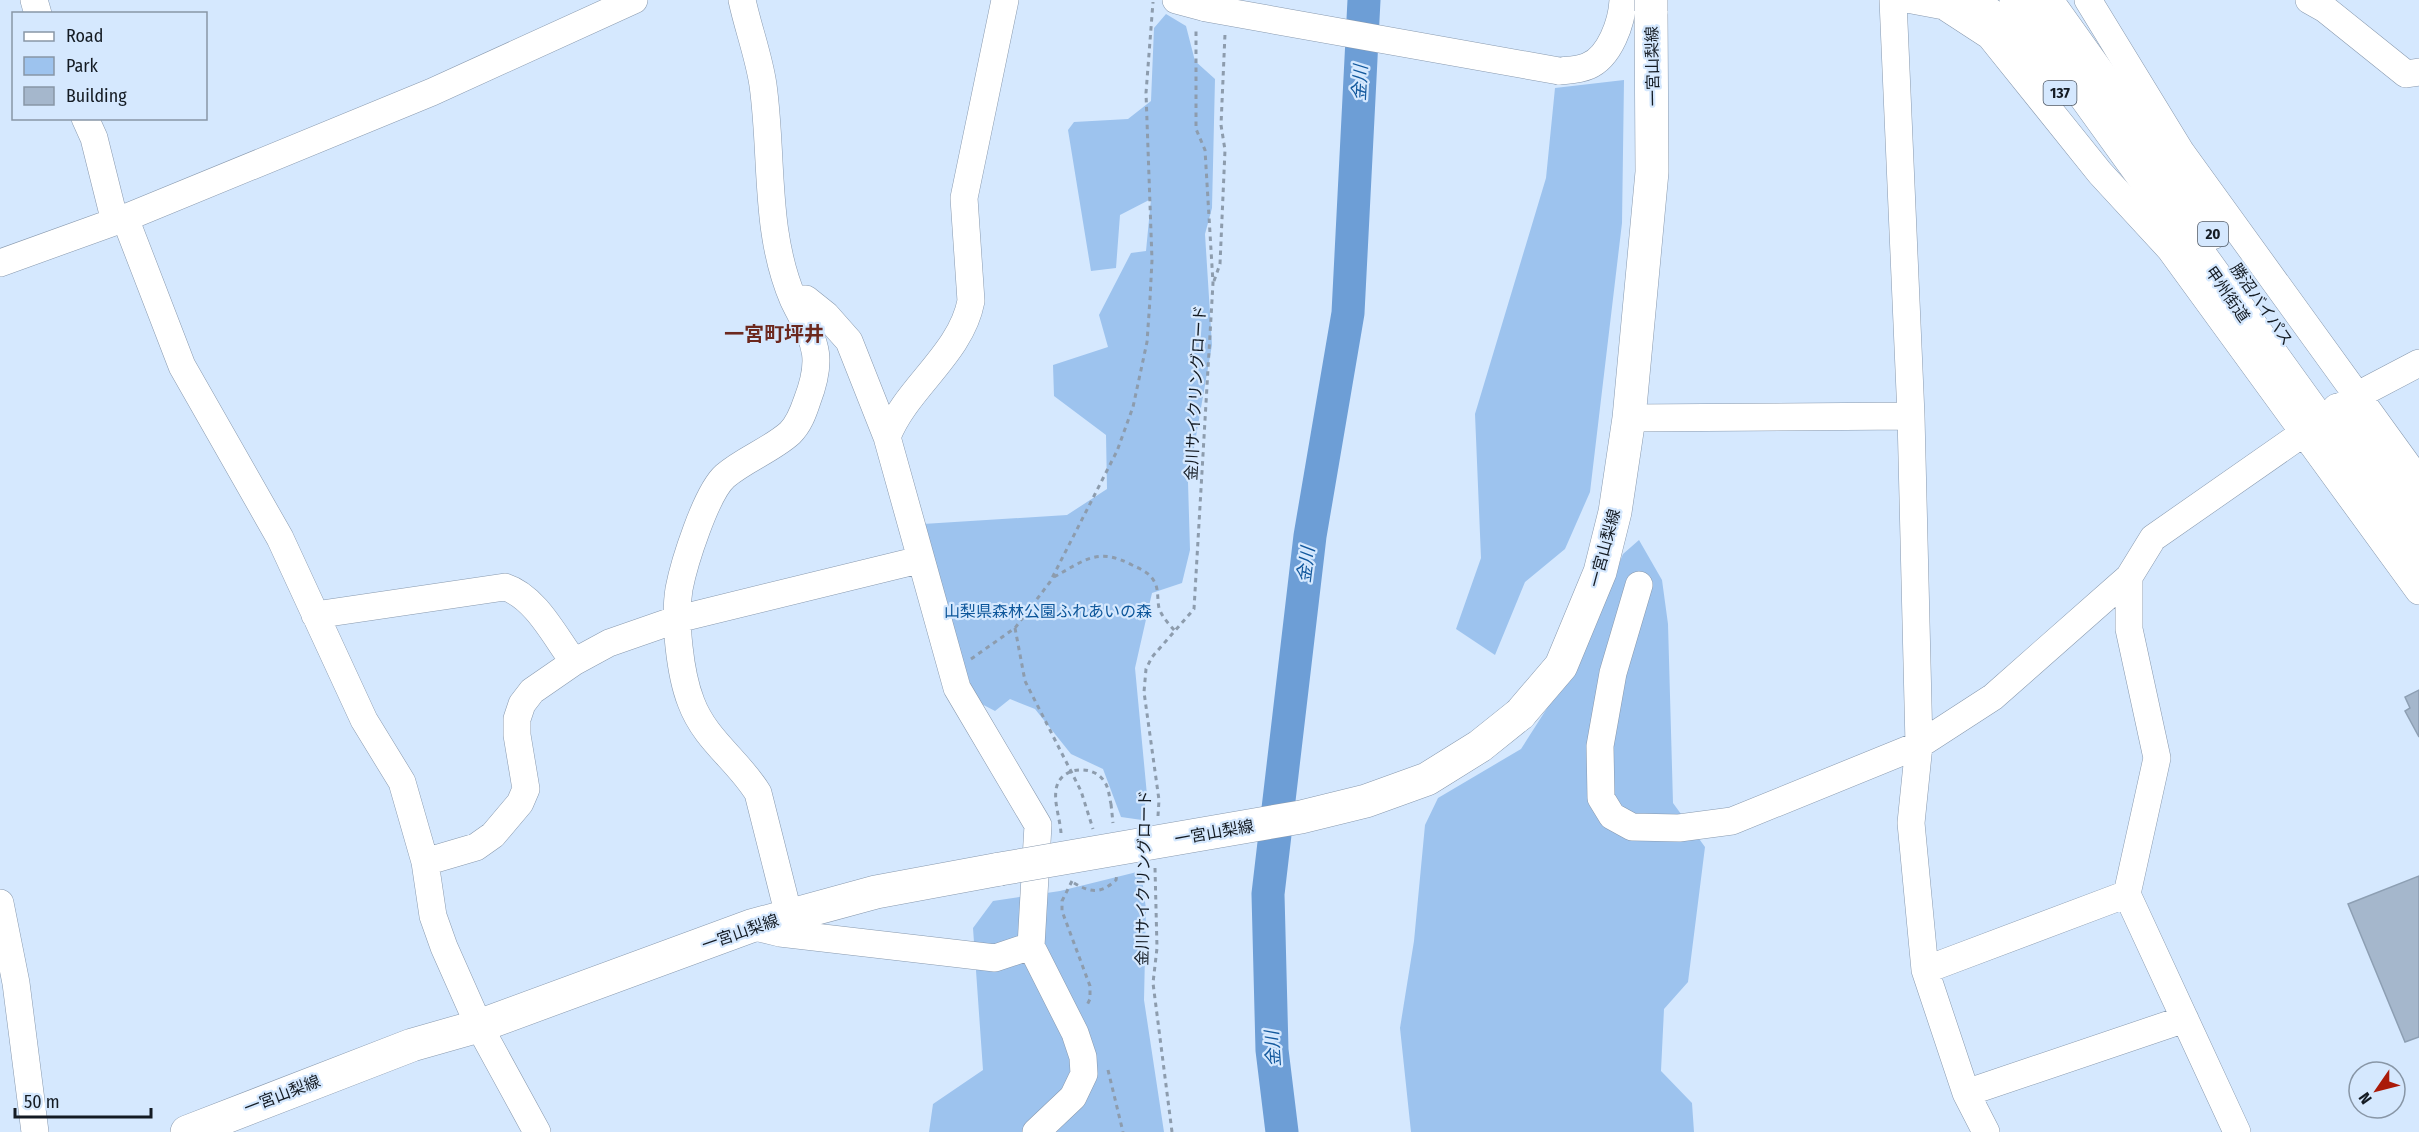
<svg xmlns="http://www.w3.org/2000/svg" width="2419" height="1132" viewBox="0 0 2419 1132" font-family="'Fira Sans Condensed','Noto Sans JP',sans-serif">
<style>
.green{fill:#9dc3ee}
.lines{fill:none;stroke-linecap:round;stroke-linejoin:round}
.river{stroke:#6d9ed6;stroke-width:33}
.building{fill:#a5b7cc;stroke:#8d9fb3;stroke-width:1.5}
.minor-casing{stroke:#8899ae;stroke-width:28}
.major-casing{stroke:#8899ae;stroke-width:34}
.highway-casing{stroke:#8899ae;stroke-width:34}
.path{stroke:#8d9cad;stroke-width:3;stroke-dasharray:4.5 4.5;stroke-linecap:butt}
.minor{stroke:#fff;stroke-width:27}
.major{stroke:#fff;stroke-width:33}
.highway{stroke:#fff;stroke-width:33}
.minor-bridge-casing{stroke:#8899ae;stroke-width:28;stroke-linecap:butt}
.major-bridge-casing{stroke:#8899ae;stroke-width:34;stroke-linecap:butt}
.path-bridge{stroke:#8d9cad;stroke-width:3;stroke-dasharray:4.5 4.5;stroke-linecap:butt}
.minor-bridge{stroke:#fff;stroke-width:27}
.major-bridge{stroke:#fff;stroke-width:33}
.labels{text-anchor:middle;stroke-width:4.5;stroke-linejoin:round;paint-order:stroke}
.shield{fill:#d5e8fe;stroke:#4e5865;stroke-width:1.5}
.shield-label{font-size:15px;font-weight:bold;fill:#141b23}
.street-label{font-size:16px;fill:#141b23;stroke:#d5e8fe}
.park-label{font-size:16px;fill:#0d569a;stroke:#d5e8fe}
.water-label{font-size:18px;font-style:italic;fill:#12589d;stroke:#d5e8fe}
.quarter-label{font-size:20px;font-weight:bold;fill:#6c281e;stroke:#d5e8fe}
</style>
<rect width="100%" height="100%" fill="#d5e8fe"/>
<path class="green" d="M1166 14 1186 26 1195 61 1215 79 1212 208 1205 234 1212 345 1188 482 1190 550 1182 583 1152 593 1135 668 1147 795 1142 820 1121 817 1103 769 1071 754 1035 709 1010 699 995 711 976 701 931 566 923 524 1067 515 1107 489 1106 435 1054 396 1053 365 1108 347 1099 315 1131 253 1146 251 1151 199 1120 215 1116 268 1091 271 1068 130 1074 122 1128 119 1151 101 1154 28Z
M1624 80 1622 223 1590 492 1565 549 1525 582 1495 655 1456 629 1481 558 1475 414 1546 178 1555 88Z
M1639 540 1662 580 1668 624 1673 803 1705 847 1688 982 1664 1009 1661 1071 1692 1103 1694 1132H1411L1400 1028 1414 941 1425 825 1438 798 1521 749 1581 655 1623 554Z
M1141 871 1146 909 1144 1000 1164 1132H929L933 1104 983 1070 973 928 993 901 1060 891Z"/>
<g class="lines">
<path class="river" d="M1282 1132 1272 1050 1268 894 1310 536 1348 313 1364 0"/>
</g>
<path class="building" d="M2419 690V737L2405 711 2410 708 2405 697Z
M2419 876V1037L2405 1042 2348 904Z"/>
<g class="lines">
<defs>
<path id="minor" d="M34 0 38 14
M742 0C748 28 759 57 763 85 773 157 764 231 793 299H806L826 315 849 341 887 437 957 688 1038 825 1031 946 1075 1033 1083 1057 1084 1074 1073 1097 1036 1132
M1176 0 1206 8
M1893 0 1911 416 1919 745 1911 823 1925 970 1966 1093 1986 1132
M1912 0 1944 6 1990 36 2100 173 2170 249 2419 591
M2088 0 2181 152 2419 481
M2309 0 2325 9 2406 74 2419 72
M1559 71C1568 70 1579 70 1588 66 1610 57 1622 22 1623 0
M85 118 94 138 115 222
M125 218 182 366 280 538 364 720 402 782 425 862 433 916 444 947 479 1026 537 1132
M0 263 125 218 432 92 634 0
M1629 418 1911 416
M887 437C906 388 961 354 971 301L964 198 1005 0
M2129 577V629L2157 758 2127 894 2237 1132
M1639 585 1613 673 1600 746 1601 798 1612 816 1632 827 1679 828 1732 821 1919 745 1993 697 2129 577 2153 538 2358 395 2419 363
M315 615 505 587C536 597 555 637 574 662
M425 862 476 847 493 835 520 803 526 789 517 735V719L522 704 532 691 574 662 609 643 678 619 919 560
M0 903 16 983 35 1132
M789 916 758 793C738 760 705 740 691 702 680 674 674 620 679 589 684 563 706 493 725 476 745 459 771 450 790 433 799 424 803 413 807 401 825 354 814 342 793 299
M755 927 780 933 995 958 1031 946
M1925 970 2127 894
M1966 1093 2185 1019"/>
<path id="major" d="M1520 714 1561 666 1600 572 1615 512 1629 418 1652 172 1651 11
M187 1132 412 1045 479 1026 751 926 876 892 1000 869"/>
<path id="highway" d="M1972 0 1998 22 2046 77
M2016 0 2419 559
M2046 0 2212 233
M2338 410 2419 517"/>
</defs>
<use href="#minor" class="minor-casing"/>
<use href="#major" class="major-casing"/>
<use href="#highway" class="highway-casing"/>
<path class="path" d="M1214 281 1220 264 1225 150 1221 125 1225 34
M1054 577C1085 560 1098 547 1132 565 1140 569 1149 572 1154 581 1159 589 1157 599 1159 608 1162 617 1169 624 1175 631
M1015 628 1025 681 1081 791 1093 829
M971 659 1015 628 1050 582 1117 451 1133 407 1147 342 1150 299 1152 260 1146 93 1153 2
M1111 804 1113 823
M1158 816 1159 800 1144 692 1146 669 1152 657 1194 609 1213 283 1205 150 1196 129V28
M1155 868 1157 948 1153 983 1172 1132
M1072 881 1062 901V911L1090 986V999L1086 1007
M1074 883C1091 893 1101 894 1116 880L1117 874
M1108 1070 1123 1132"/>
<use href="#minor" class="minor"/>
<use href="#major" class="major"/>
<use href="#highway" class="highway"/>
<defs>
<path id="minor-bridge" d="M1206 8 1559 71"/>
<path id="major-bridge" d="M1651 0V11
M1000 869 1301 817 1366 801 1427 779 1480 746 1520 714"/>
</defs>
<use href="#minor-bridge" class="minor-bridge-casing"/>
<use href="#major-bridge" class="major-bridge-casing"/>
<path class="path-bridge" d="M1061 833C1060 819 1054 803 1056 790 1059 766 1093 764 1104 781 1109 788 1109 796 1111 804"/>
<use href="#minor-bridge" class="minor-bridge"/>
<use href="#major-bridge" class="major-bridge"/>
</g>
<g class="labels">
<g class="shield">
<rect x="2043.5" y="81" width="33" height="24" rx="4.5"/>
<rect x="2198" y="222" width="30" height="24" rx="4.5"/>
</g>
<g class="shield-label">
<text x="2060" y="98">137</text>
<text x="2213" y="239">20</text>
</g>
<g class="street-label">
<text transform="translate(1652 66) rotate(-91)" y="6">一宮山梨線</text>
<text transform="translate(2228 294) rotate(55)" y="6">甲州街道</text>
<text transform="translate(2262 304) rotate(55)" y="6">勝沼バイパス</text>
<text transform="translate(1195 393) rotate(-87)" y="6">金川サイクリングロード</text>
<text transform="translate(1604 548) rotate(-75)" y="6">一宮山梨線</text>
<text transform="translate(1214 832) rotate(-10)" y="6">一宮山梨線</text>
<text transform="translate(1143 878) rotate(-89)" y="6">金川サイクリングロード</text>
<text transform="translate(740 932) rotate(-19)" y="6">一宮山梨線</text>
<text transform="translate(282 1094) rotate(-21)" y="6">一宮山梨線</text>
</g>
<g class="park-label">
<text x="1048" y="617">山梨県森林公園ふれあいの森</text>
</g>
<g class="water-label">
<text transform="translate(1360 83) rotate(-87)" y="6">金川</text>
<text transform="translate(1306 565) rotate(-83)" y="6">金川</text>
<text transform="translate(1273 1049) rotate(-94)" y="6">金川</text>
</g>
<g class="quarter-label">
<text x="774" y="341">一宮町坪井</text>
</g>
</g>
<rect x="12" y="12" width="195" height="108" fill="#d5e8fe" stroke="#8896a6" stroke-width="1.5"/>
<rect x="24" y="32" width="30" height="9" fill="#ffffff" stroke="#8896a6" stroke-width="1.5"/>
<text x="66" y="42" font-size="18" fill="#141b23">Road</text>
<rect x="24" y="57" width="30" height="18" fill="#9dc3ee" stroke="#8896a6" stroke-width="1.5"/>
<text x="66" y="72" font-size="18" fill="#141b23">Park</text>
<rect x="24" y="87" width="30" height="18" fill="#a5b7cc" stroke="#8896a6" stroke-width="1.5"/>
<text x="66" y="102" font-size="18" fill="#141b23">Building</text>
<g transform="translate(2377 1090) rotate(235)"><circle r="28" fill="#d5e8fe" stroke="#8896a6" stroke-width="1.5"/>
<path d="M0-4.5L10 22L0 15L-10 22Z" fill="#aa1a09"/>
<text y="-9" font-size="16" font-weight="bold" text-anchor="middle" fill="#141b23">N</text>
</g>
<path d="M15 1108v9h136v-9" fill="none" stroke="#141b23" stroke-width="3"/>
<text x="24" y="1108" font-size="18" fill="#141b23" stroke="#d5e8fe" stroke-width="4.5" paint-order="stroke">50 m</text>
</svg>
